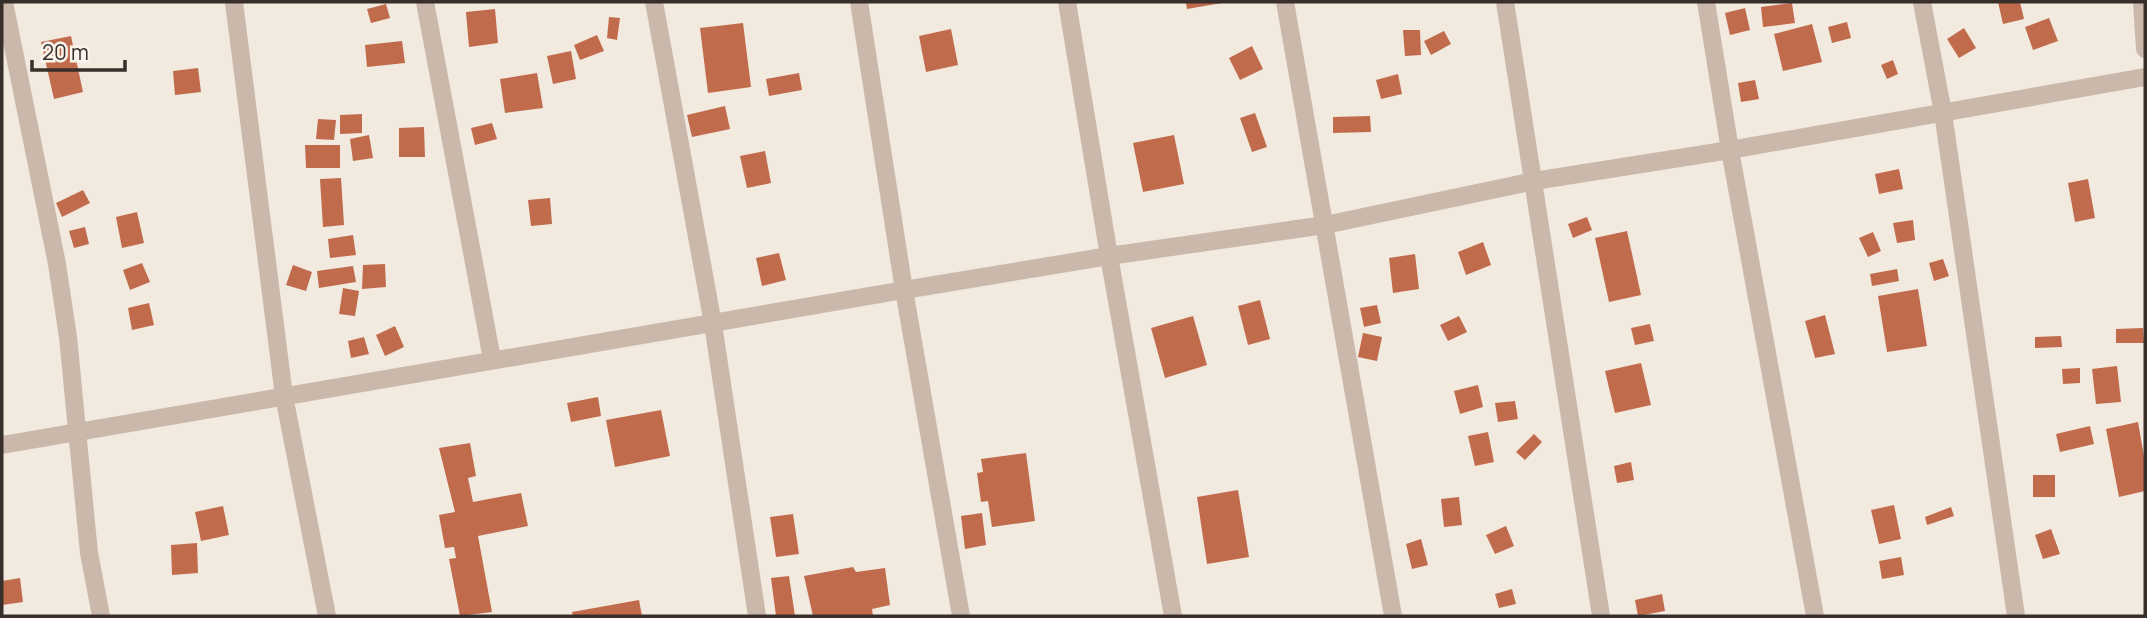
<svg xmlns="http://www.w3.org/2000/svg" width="2147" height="618" viewBox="0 0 2147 618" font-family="Manrope,sans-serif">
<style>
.building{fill:#c16b4d}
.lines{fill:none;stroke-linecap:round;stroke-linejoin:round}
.minor{stroke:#cab9ab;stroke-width:18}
.tertiary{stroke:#cab9ab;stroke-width:18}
</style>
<rect width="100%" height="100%" fill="#f2e9df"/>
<path class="building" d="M1186 2H1222V3L1187 9Z
M1998 2H2020L2024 19 2003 24Z
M1792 3 1795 23 1763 27 1761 7Z
M386 4 390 18 371 23 367 9Z
M1745 8 1750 30 1730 35 1725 13Z
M495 9 498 43 469 47 466 12Z
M609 17 620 18 617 40 607 38Z
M2049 18 2058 41 2033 50 2025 27Z
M1847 22 1851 38 1832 43 1828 27Z
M743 23 751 87 708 93 700 28Z
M1812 24 1822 62 1783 71 1774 34Z
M1964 28 1976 48 1959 58 1947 39Z
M951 29 958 65 926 72 919 36Z
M1403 30H1420L1421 55 1405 56Z
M1444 31 1451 44 1431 55 1424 41Z
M597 35 604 51 580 60 574 45Z
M71 36 83 92 54 99 41 42Z
M402 41 405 63 367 67 365 45Z
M1252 46 1263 69 1240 80 1229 58Z
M571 51 576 79 553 84 547 56Z
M1893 60 1898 74 1887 79 1881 65Z
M198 68 201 92 175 95 173 71Z
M537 73 543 108 505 113 500 79Z
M799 73 802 90 769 96 766 79Z
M1398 74 1402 94 1381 99 1376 80Z
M1755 80 1759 99 1741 102 1738 83Z
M725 106 730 129 692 137 687 115Z
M1255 113 1267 147 1252 152 1240 118Z
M362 114V133L340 134V115Z
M1370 116 1371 132 1333 133V117Z
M318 119 336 120 334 140 316 139Z
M492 123 497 139 475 145 471 128Z
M424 127 425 157H399V128Z
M369 135 373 158 353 161 350 139Z
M1174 135 1184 184 1143 192 1133 143Z
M305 145H340V168H306Z
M765 151 771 183 747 188 740 156Z
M1899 169 1903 189 1879 194 1875 174Z
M341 178 344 225 323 227 320 179Z
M2088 179 2095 218 2075 222 2068 183Z
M83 190 90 203 62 217 56 203Z
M550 198 552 224 531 226 528 200Z
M137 212 144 243 122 248 116 217Z
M1587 217 1592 230 1573 238 1568 224Z
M1913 220 1915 240 1897 243 1893 223Z
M85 227 89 244 74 248 69 231Z
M1627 231 1641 295 1609 302 1595 238Z
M1873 232 1881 251 1868 257 1859 238Z
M353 235 356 255 330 258 328 239Z
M1483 242 1491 265 1466 275 1458 252Z
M779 253 786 280 762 286 756 258Z
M1415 254 1419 289 1393 293 1389 258Z
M1943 259 1949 276 1934 281 1929 263Z
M142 263 150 282 130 290 123 270Z
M385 264 386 287 362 289 363 265Z
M293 265 312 272 306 291 286 285Z
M353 266 356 282 319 288 317 271Z
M1897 269 1899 281 1872 286 1870 274Z
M343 288 359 291 355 316 339 314Z
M1918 289 1927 346 1887 352 1878 296Z
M1260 300 1270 339 1248 345 1238 306Z
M149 303 154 325 132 330 128 308Z
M1377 305 1381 323 1364 327 1360 308Z
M1825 315 1835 354 1815 358 1805 321Z
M1193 316 1207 365 1165 378 1151 328Z
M1459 316 1467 332 1448 341 1440 325Z
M1650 324 1654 341 1635 345 1631 328Z
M395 326 404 347 385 356 376 335Z
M2143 328 2144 343H2116V329Z
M1363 333 1382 337 1377 361 1358 357Z
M2061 336 2062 347 2035 348V337Z
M364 337 369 354 351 358 348 341Z
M1641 363 1651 405 1615 413 1605 371Z
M2117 366 2121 402 2096 404 2092 369Z
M2080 368V383L2063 384 2062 369Z
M1478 385 1483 407 1460 414 1454 391Z
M598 397 601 416 571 422 567 403Z
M1515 401 1518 419 1498 422 1495 403Z
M661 410 670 456 615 467 606 420Z
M2138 422 2145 462V491L2119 497 2106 429Z
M2090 426 2094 444 2060 452 2056 434Z
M1488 432 1494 462 1475 466 1468 436Z
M1534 434 1542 442 1525 460 1516 452Z
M470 443 476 476 468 478 473 502 521 493 528 526 478 536 492 612 460 616 449 559 456 558 454 547 445 548 439 515 455 512 439 448Z
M1026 453 1035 521 992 527 988 501 981 502 977 473 983 472 981 459Z
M1631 462 1634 480 1617 483 1614 466Z
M2033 475H2055V497H2033Z
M1238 490 1249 557 1207 564 1197 497Z
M1459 497 1462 525 1444 527 1441 499Z
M1894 505 1901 539 1879 544 1871 510Z
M223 506 229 535 201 541 195 512Z
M1951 507 1954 516 1927 525 1925 517Z
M982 513 986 545 965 549 961 516Z
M793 514 799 554 776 557 770 517Z
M1506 526 1514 546 1495 554 1486 535Z
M2051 529 2060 554 2043 559 2035 535Z
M1421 539 1428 565 1412 569 1406 544Z
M197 543 198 573 172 575 171 545Z
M1901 557 1904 575 1882 579 1879 561Z
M853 567 856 572 885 568 890 605 872 609 873 616H813L804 576Z
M789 576 795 616H776L771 578Z
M20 578 23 602 2 605V581Z
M1512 589 1516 604 1499 608 1495 594Z
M1662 594 1665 611 1638 616 1635 600Z
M639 600 642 616H573L572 612Z"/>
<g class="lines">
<path class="minor" d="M4 2 57 264 68 337 89 553 101 616
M234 2 284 396 327 616
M425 2 492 359
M654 2 713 324 757 616
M1067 2 1109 256 1173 616
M1285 2 1393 616
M1505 2 1601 616
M1706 2 1730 150 1815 616
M1922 2 1943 113 2016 616
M2142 2 2145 49
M2 445 904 290 859 2"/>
<path class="tertiary" d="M961 616 904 290 1109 256 1325 225 1534 181 1730 150 2145 77"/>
</g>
<rect width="2147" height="618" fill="none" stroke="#382e2a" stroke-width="7"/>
<path d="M32 60v10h93v-10" fill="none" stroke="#382e2a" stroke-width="3.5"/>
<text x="42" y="60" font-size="21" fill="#382e2a" stroke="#f9f3eb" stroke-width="5" paint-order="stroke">20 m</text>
</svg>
